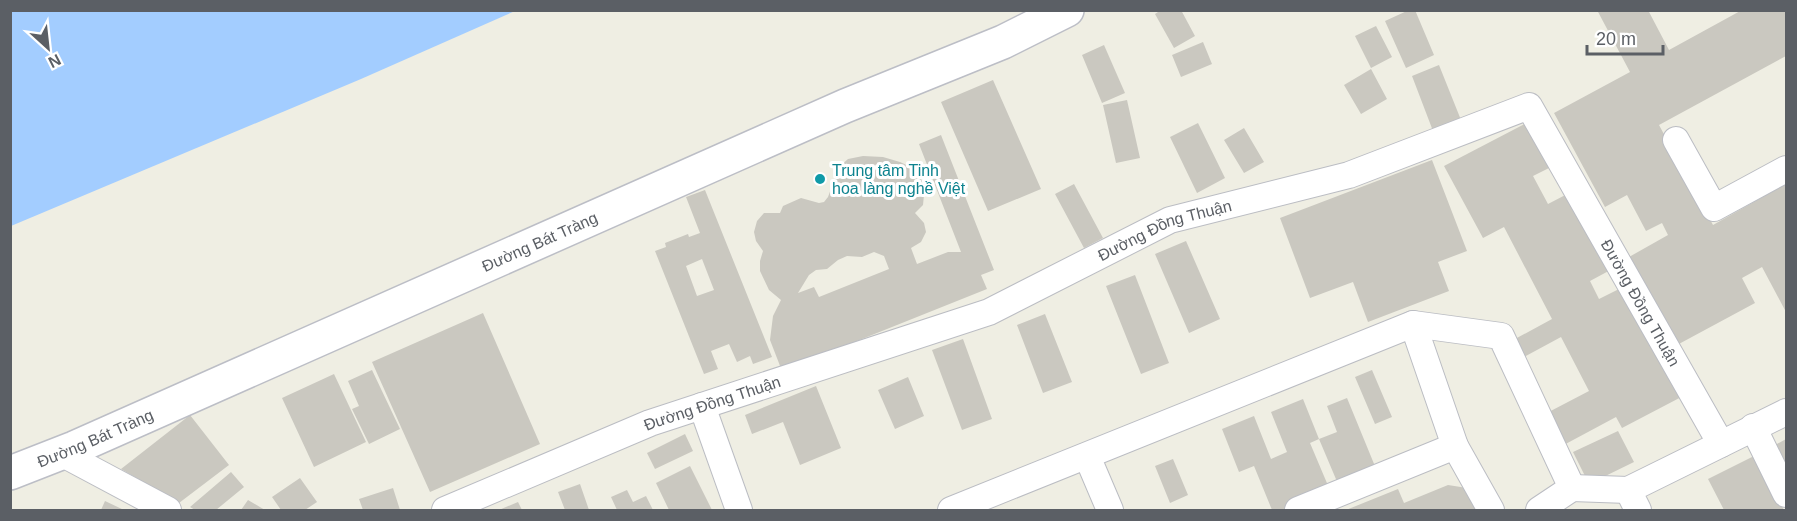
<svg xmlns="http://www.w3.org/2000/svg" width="1797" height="521" viewBox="0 0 1797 521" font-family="Helvetica,sans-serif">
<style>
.water{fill:#a3cdff}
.building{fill:#cac8c0;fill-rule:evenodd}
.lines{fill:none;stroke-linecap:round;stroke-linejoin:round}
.street-casing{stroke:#bbbdc3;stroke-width:28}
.secondary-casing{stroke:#bcbec6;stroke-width:36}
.street{stroke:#fff;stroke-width:26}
.secondary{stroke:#fff;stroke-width:33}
.culture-dot{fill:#0f9aa8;stroke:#fff;stroke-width:2}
.labels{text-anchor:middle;stroke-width:6;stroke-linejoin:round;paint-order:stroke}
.culture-label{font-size:16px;fill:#0d838f;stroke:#fff;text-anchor:start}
.street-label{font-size:16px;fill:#5b5f65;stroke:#fff}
</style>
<rect width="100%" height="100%" fill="#efeee3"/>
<path class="water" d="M11 10H515V11L361 79 11 226Z"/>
<path class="building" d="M1161 10H1181L1195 36 1174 48 1155 14Z
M1409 10H1415L1434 55 1406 68 1385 21Z
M1597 10H1648L1669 50 1742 10H1786V56L1659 125 1713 225 1786 184V312L1762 267 1742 278 1755 303 1677 345 1629 257 1668 235 1662 223 1646 231 1627 195 1605 207 1554 113 1630 72Z
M1376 26 1392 57 1371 68 1355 36Z
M1203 42 1212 64 1181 77 1172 55Z
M1104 45 1125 93 1102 103 1082 55Z
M1439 65 1461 120 1433 131 1412 76Z
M1371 69 1387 99 1361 114 1344 85Z
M993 80 1041 189 988 211 941 102Z
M1127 100 1140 158 1116 163 1103 105Z
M1532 120 1555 165 1533 176 1548 204 1575 190 1616 267 1590 281 1599 299 1629 284 1687 394 1622 428 1616 417 1560 447 1543 415 1589 391 1561 337 1524 357 1515 339 1552 319 1504 227 1483 238 1444 166Z
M1198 123 1225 178 1197 193 1170 137Z
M1244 128 1264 162 1244 173 1224 140Z
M941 135 994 270 981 275 987 289 782 371 770 340 773 316 781 300 769 290 760 271V261L763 251 756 241 754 232 757 221 764 213H780L783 206 801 198 819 203 824 202 828 197 839 167 848 159 863 156 883 157 900 162 913 168 925 185 923 205 915 213 924 223 926 232 921 242 911 248 917 264 948 252H961L919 144ZM874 252 884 256 889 269 819 297 814 287 798 293 809 275 816 270 827 269 838 260 847 256 862 257Z
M1432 160 1467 251 1438 262 1449 291 1368 322 1353 282 1310 298 1280 218Z
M1074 184 1103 238 1084 248 1055 194Z
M705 190 772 357 753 364 750 356 737 362 729 344 711 351 718 369 704 374 655 251 666 247 665 243 688 234 689 237 700 233 686 197ZM702 259 714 290 697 296 686 266Z
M1186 241 1220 319 1189 333 1155 254Z
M1135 275 1169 363 1141 374 1106 286Z
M483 313 540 444 430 492 372 362Z
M1045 314 1072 382 1043 393 1017 325Z
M963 339 992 419 962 430 932 350Z
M372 370 400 429 369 444 352 409 359 406 348 381Z
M1372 370 1392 417 1375 424 1355 377Z
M334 374 366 442 314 467 282 398Z
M908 377 924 416 895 429 878 390Z
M816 386 841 448 800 465 783 422 752 434 745 415Z
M1347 398 1379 476 1341 491 1319 439 1337 432 1327 406Z
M1303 399 1319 439 1310 443 1332 495 1294 510H1272L1254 466 1239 472 1222 429 1254 416 1271 459 1287 452 1271 412Z
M190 415 229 465 179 503 121 469Z
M1618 431 1634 462 1589 484 1573 452Z
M685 434 693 451 655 469 647 453Z
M1786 439V483L1768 449Z
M1756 455 1784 510H1724L1708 479Z
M1173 459 1188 495 1170 503 1155 466Z
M690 466 712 510H669L656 483Z
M231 472 244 487 216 510H195L190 507Z
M300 478 317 502 305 510H281L272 497Z
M580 484 589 510H565L558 492Z
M1448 485 1467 488 1476 510H1346L1398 489 1404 503Z
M393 488 400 510H363L359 499Z
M627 490 633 502 646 496 653 510H617L611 497Z
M248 500 265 510H241Z
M105 501 124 510H101Z
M518 502 522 510H499Z"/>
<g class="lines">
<defs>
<g id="street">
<path d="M1676 140 1714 208 1786 169"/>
<path d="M1413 324 1501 336 1572 488 1539 510"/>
<path d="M702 406 739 510"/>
<path d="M1753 427 1786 494"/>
<path d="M61 453 168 510"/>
<path d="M1087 456 1110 510"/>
<path d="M1572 488 1628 490"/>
<path id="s1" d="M445 510 650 423 989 312 1170 220 1349 175 1529 106 1721 444"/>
<path d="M951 510 1413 324 1455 446 1491 510"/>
<path d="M1298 510 1455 446"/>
<path d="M1638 510 1628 490 1786 412"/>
</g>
<g id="secondary">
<path id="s2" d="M10 473 74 448 845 106 1003 42 1067 10"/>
</g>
</defs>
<use href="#street" class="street-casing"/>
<use href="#secondary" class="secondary-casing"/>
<use href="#street" class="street"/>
<use href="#secondary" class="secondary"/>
</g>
<circle class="culture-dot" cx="820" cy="179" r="6"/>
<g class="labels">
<g class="culture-label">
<text x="832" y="176">Trung tâm Tinh<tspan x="832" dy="18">hoa làng nghề Việt</tspan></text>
</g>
<g class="street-label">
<text dy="6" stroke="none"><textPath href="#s1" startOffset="774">Đường Đồng Thuận</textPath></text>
<text dy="6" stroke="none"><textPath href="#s2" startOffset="578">Đường Bát Tràng</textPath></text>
<text dy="6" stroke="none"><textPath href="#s1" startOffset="1386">Đường Đồng Thuận</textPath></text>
<text dy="6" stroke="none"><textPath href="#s1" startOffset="288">Đường Đồng Thuận</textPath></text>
<text dy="6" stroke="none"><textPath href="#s2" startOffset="92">Đường Bát Tràng</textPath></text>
</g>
</g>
<rect width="1797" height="521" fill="none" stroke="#5b5f65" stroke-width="24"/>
<g transform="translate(48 48) rotate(153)" stroke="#ffffff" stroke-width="4.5" paint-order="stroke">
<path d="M0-4.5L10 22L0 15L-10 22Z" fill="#5b5f65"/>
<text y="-9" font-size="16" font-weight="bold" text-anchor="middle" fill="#5b5f65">N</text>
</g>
<path d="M1587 45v9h76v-9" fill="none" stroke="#5b5f65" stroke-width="3"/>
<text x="1596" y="45" font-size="18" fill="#5b5f65" stroke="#ffffff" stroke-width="4.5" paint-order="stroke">20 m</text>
</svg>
